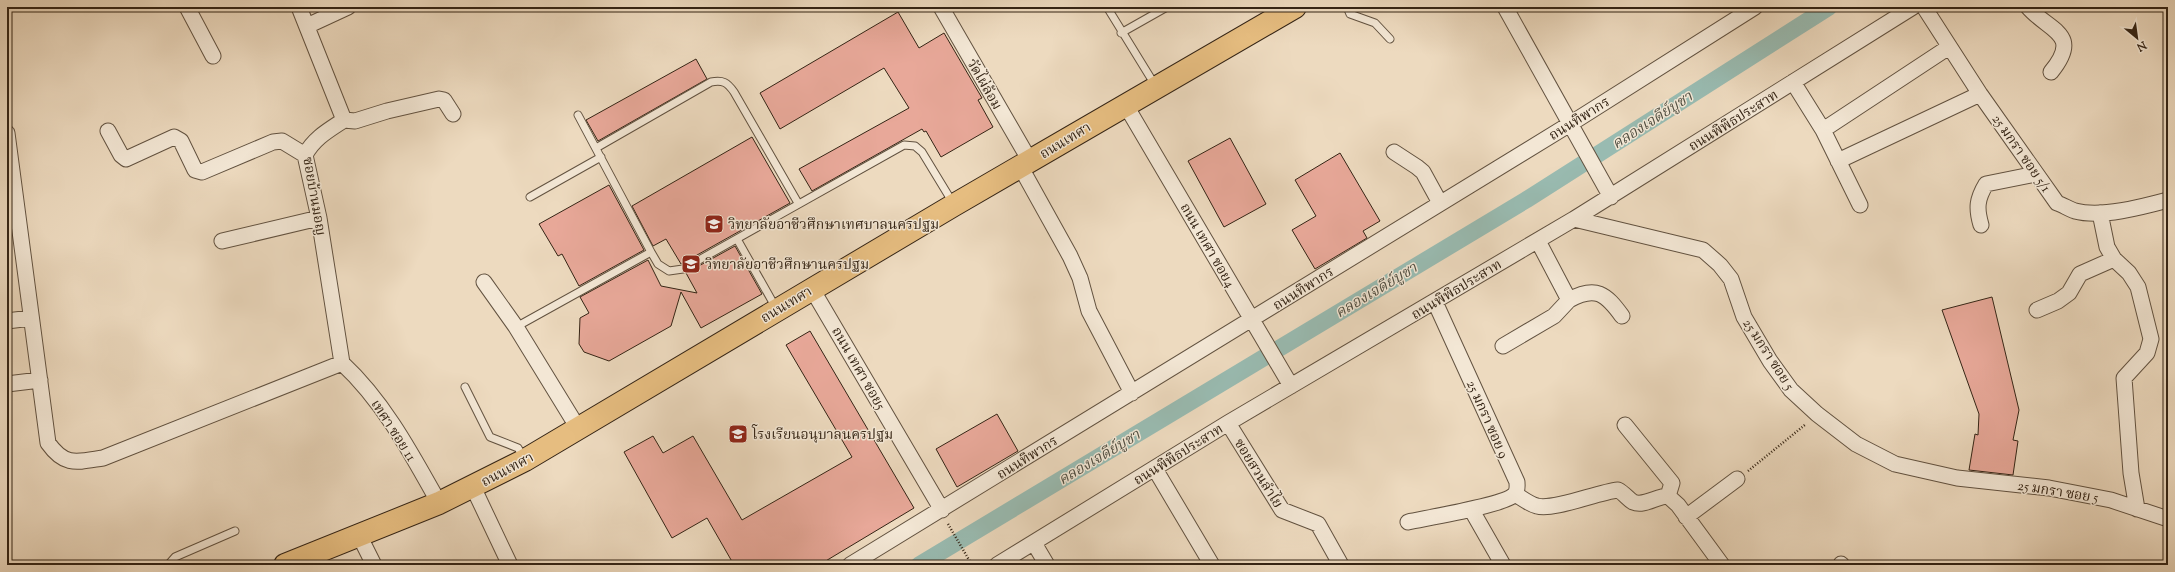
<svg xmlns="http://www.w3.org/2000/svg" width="2175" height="572" viewBox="0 0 2175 572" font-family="'Sorts Mill Goudy','Noto Serif Thai',serif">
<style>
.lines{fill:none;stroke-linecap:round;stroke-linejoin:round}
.canal{stroke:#99bbb1;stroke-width:17}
.building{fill:#e8a899;stroke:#342415}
.service-casing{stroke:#625240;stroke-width:9}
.minor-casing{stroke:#625240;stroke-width:17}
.primary-casing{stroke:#342415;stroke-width:24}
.path{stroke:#342415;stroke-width:2.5;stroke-dasharray:1 2;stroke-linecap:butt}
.service{stroke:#f3e7d5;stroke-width:7}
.minor{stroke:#f3e7d5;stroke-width:15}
.primary{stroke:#e6bd80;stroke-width:22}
.labels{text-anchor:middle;stroke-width:3;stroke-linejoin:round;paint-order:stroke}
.street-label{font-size:14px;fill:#342415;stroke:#f3e7d5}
.poi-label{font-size:14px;fill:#342415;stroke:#f3e7d5;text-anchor:start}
.water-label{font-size:15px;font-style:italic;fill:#525144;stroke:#f3e7d5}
</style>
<rect width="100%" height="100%" fill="#eddabf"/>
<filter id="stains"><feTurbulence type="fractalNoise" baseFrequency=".005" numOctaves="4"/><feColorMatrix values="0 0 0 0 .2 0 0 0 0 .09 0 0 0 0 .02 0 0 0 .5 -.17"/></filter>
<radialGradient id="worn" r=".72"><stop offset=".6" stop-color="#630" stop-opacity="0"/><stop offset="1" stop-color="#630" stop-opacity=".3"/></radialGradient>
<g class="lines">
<path class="canal" d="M919 565 1526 200 1829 7"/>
</g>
<path class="building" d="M898 12 919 48 944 33 982 98 978 100 993 127 941 157 926 131 924 132 922 129 812 191 799 169 909 108 884 68 780 129 760 93Z
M696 59 707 79 598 141 586 120Z
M752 137 790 203 681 264 666 239 653 246 632 206Z
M1230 138 1266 204 1224 227 1188 161Z
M1340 153 1380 221 1363 231 1367 238 1315 269 1292 230 1316 216 1295 180Z
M609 185 644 250 579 286 562 254 558 256 539 224Z
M735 246 762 294 701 328 681 292 671 326 609 361 584 352 579 344 580 318 589 313 580 297 648 260 661 286 697 293 686 273Z
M1992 297 2019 410 2013 440 2018 441 2013 475 1969 470 1975 434 1978 435 1979 414 1942 310Z
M810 331 914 508 819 565H734L707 518 672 538 624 452 653 436 663 453 693 436 742 520 852 457 786 345Z
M997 414 1018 451 957 487 936 449Z"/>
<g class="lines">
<defs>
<path id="service" d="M1107 7 1155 85
M1347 7 1350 14 1375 23 1390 39
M1121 33 1167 7
M578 115 651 252 658 264 669 271 683 269 904 145 915 146 922 152 953 203
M596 148 711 82C723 80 727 82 734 92L798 203
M530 197 601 157
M737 239 776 308
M516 327 651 252
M465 387 490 437 518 448 524 458
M168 565 175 557 235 531"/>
<path id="minor" d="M187 7 213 56
M299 7 344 120C329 130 314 138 305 155L319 218 342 363
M941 7 1030 161
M1505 7 1611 197
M1924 7 1980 94 2057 203C2063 205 2069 209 2075 211 2101 218 2142 207 2168 200
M2028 7C2048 31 2083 33 2051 72
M307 26 348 7
M1793 82 1823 130 1860 205
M1125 104 1291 386
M344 120 355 121 387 111 439 99 444 100 453 114
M1823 130 1949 47
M108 131 121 155 126 159 174 137 181 141 195 170 202 172 273 142 282 141 305 155
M7 133 48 443C65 467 77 462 103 458L342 363
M1394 152 1417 167 1423 172 1440 203
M1838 161 1980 94
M1020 166 1070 256 1080 278 1089 311 1132 393
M2100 213 2107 247 2114 259 2129 273 2138 287 2151 339 2147 353 2124 378 2131 473 2137 509
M1574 219 1703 250 1720 265 1731 279 1744 317 1770 361 1791 390 1817 414 1856 444 1895 464 1957 478 2049 488 2111 500 2168 519
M1981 225C1976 208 1977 199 1986 184L2036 174
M222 241 319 218
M484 282 516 327 578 428
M812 289 942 510
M1569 300C1596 285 1606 294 1622 316
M2037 310 2058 301 2069 293 2080 274 2114 259
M7 321 31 318
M1503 346 1554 316 1569 300 1538 241
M342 363C384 402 411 453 439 503
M7 384 40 380
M1228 423 1282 510 1318 524 1341 565
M1625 425 1672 483 1668 496
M1155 469 1212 565
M473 487 510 565
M1515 494C1522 498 1529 504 1537 506 1553 511 1598 492 1618 490 1624 493 1628 499 1633 502 1644 507 1657 496 1668 496L1678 505 1722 565
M1471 509 1503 565
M1686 517 1737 479
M1408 522C1426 518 1506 505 1515 494 1518 490 1517 486 1517 482L1435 302
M359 535 374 565
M1034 543 1047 565
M1841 564 1842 565
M850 565 1570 124 1755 7
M997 565 1228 423 1574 219 1913 7"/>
<path id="primary" d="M285 565 439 503 525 460 954 205 1295 7"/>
</defs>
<use href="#service" class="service-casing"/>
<use href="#minor" class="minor-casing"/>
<use href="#primary" class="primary-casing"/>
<path class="path" d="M1748 471 1806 424
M948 524 972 565"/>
<use href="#service" class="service"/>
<use href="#minor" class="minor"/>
<use href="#primary" class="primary"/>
</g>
<defs>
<symbol id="school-square" viewBox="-11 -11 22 22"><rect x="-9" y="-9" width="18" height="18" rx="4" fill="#8f2418" stroke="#f3e7d5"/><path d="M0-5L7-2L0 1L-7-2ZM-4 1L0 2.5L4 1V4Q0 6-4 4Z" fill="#fff"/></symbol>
<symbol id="university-square" viewBox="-11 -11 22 22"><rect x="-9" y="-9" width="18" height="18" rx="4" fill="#8f2418" stroke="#f3e7d5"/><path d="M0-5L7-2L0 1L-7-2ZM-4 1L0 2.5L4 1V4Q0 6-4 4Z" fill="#fff"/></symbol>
</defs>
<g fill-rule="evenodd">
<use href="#school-square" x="703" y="213" width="22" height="22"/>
<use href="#university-square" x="680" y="253" width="22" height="22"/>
<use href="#school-square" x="727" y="423" width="22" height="22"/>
</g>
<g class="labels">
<g class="street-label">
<text transform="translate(985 84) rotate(60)" y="5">วัดไผ่ล้อม</text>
<text transform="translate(1579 118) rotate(-32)" y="5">ถนนทิพากร</text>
<text transform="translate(1733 120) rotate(-32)" y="5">ถนนพิพิธประสาท</text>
<text transform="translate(1065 140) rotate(-31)" y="5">ถนนเทศา</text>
<text transform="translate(2022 153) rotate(55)" y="5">25 มกรา ซอย 5/1</text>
<text transform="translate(315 196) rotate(80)" y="5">ซอยบ้านมอญ</text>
<text transform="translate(1208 245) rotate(60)" y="5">ถนน เทศา ซอย4</text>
<text transform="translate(1303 288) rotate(-32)" y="5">ถนนทิพากร</text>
<text transform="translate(1456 289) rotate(-31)" y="5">ถนนพิพิธประสาท</text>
<text transform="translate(786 304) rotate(-31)" y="5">ถนนเทศา</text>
<text transform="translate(1769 354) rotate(57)" y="5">25 มกรา ซอย 5</text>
<text transform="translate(859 368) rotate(60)" y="5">ถนน เทศา ซอย5</text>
<text transform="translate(1488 419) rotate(66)" y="5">25 มกรา ซอย 9</text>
<text transform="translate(394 430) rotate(57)" y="5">เทศา ซอย 11</text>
<text transform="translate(1178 454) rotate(-32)" y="5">ถนนพิพิธประสาท</text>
<text transform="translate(1027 457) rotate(-32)" y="5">ถนนทิพากร</text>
<text transform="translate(507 469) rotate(-28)" y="5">ถนนเทศา</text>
<text transform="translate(1259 473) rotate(58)" y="5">ซอยสวนลำไย</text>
<text transform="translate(2058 491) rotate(9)" y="5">25 มกรา ซอย 5</text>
</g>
<g class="poi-label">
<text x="728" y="229">วิทยาลัยอาชีวศึกษาเทศบาลนครปฐม</text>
<text x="705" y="269">วิทยาลัยอาชีวศึกษานครปฐม</text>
<text x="752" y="439">โรงเรียนอนุบาลนครปฐม</text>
</g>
<g class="water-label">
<text transform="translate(1652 120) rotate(-33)" y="5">คลองเจดีย์บูชา</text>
<text transform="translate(1376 290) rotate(-31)" y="5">คลองเจดีย์บูชา</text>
<text transform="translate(1099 457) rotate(-31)" y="5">คลองเจดีย์บูชา</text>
</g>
</g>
<rect width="2175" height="572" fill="none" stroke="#eddabf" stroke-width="24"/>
<rect x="8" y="8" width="2159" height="556" fill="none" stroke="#342415" stroke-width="2"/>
<rect x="12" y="12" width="2151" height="548" fill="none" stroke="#342415"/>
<g transform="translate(2137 38) rotate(151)" stroke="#f3e7d5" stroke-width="3" paint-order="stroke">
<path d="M0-3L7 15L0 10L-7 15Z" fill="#342415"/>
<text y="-6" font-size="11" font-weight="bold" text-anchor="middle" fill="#342415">N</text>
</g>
<rect width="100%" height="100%" filter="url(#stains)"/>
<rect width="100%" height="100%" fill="url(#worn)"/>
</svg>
